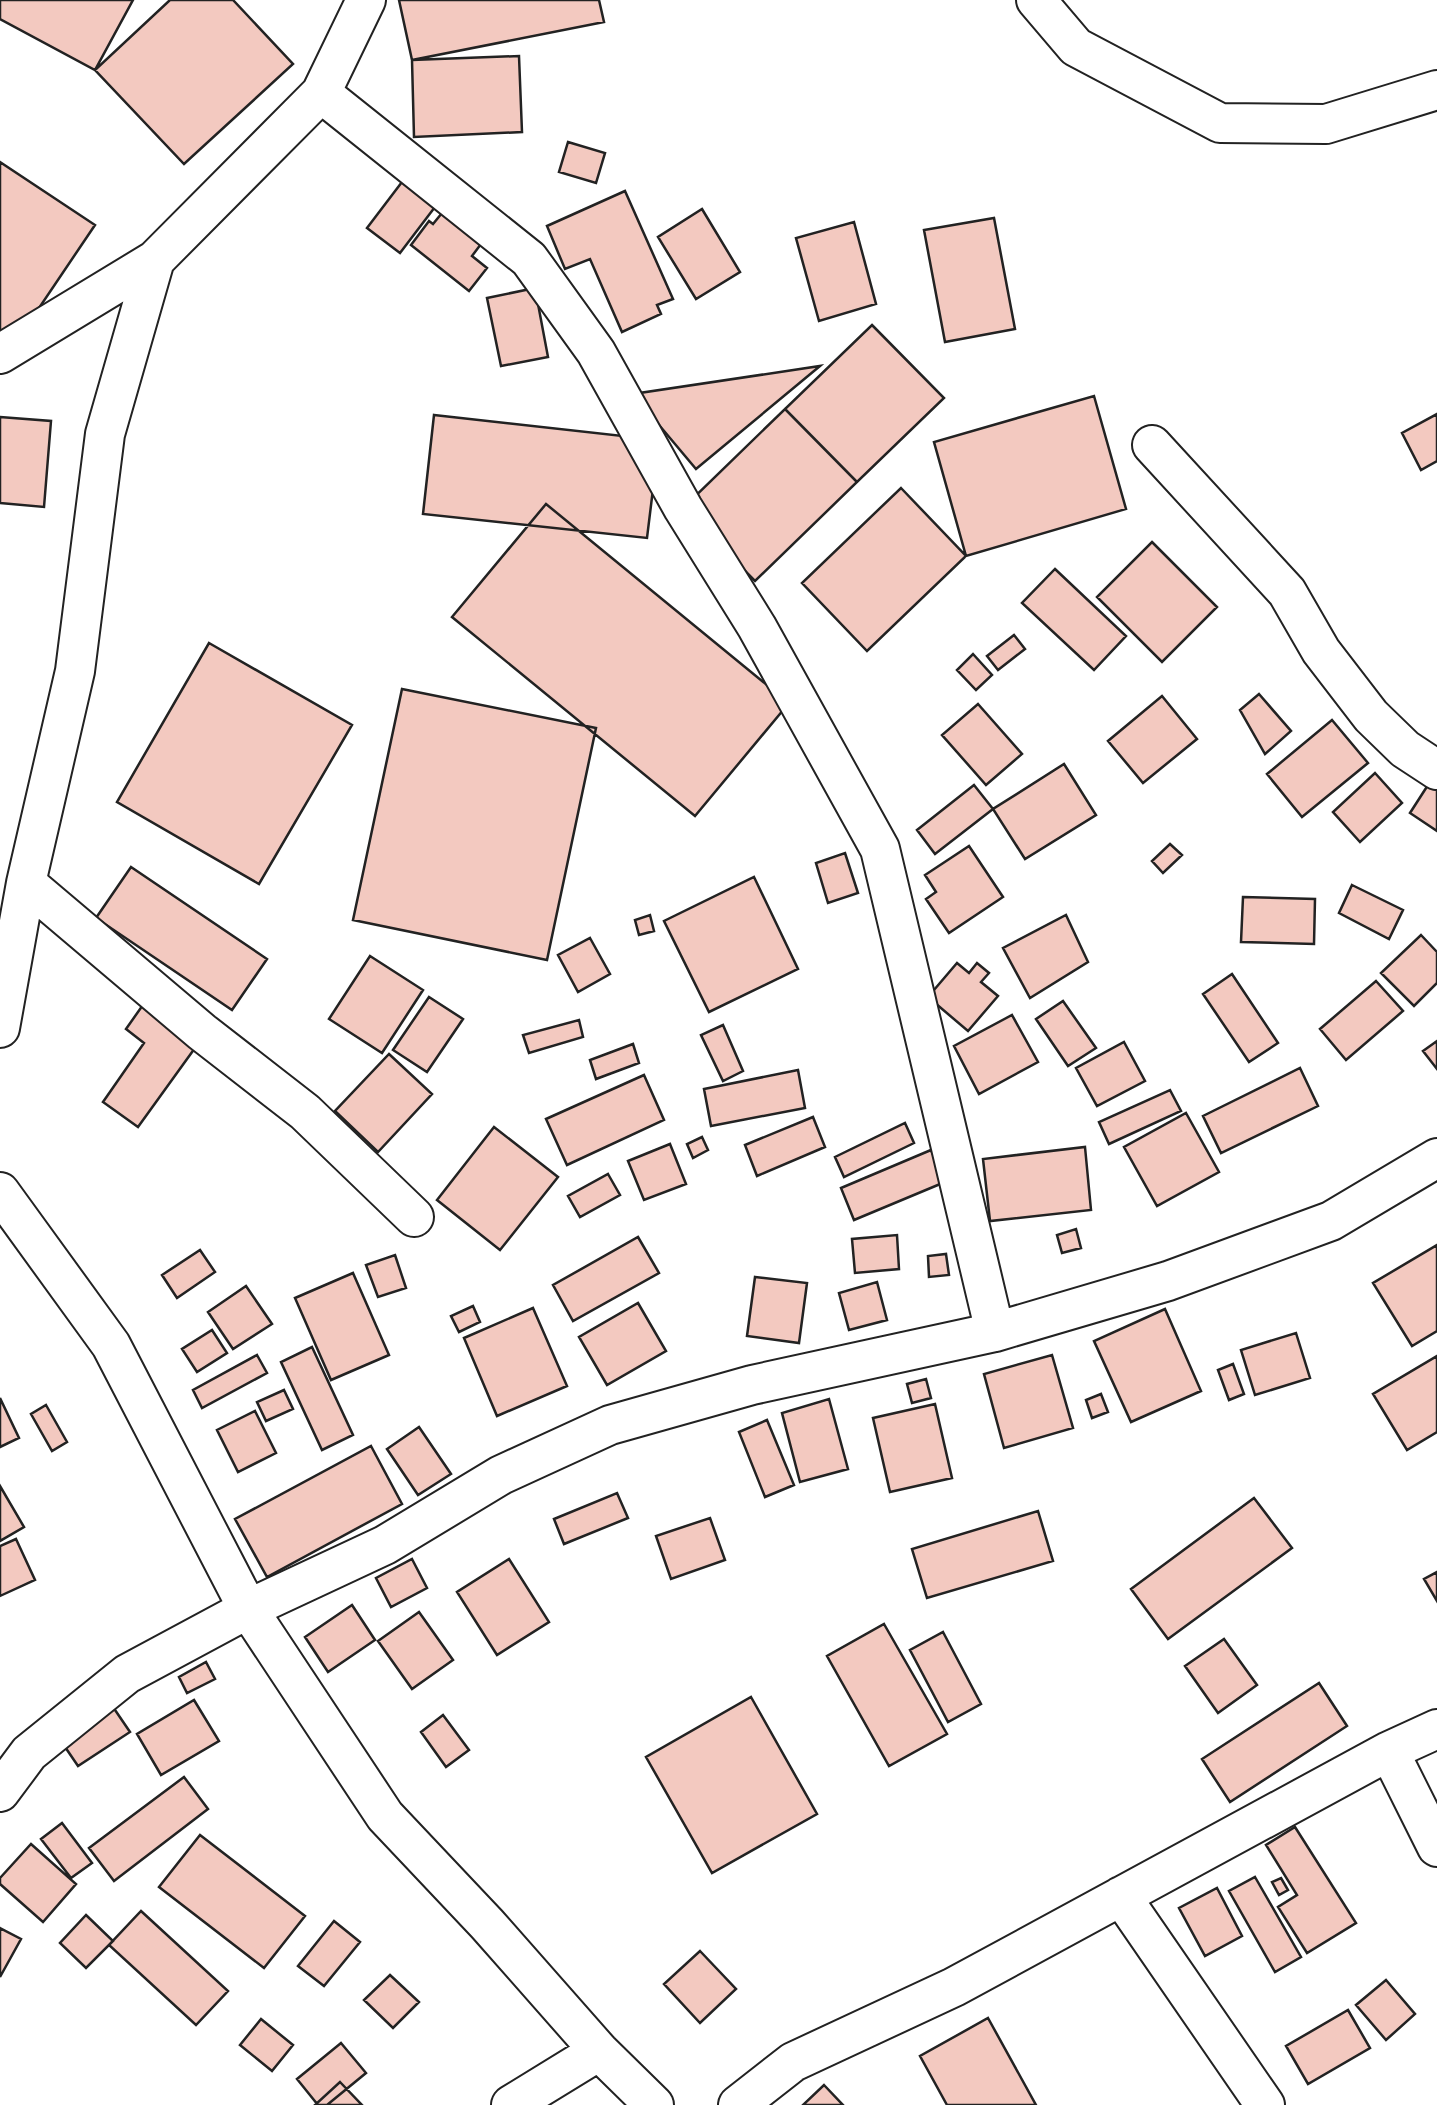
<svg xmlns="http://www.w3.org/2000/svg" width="1437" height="2105" viewBox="0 0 1437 2105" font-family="Roboto,sans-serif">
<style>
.building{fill:#f3c9c0;stroke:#222;stroke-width:2.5}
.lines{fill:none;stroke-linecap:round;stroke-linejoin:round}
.street-casing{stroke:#222;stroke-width:42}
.street{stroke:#fff;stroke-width:38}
</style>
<rect width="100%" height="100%" fill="#fff"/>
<path class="building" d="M0 0H133L95 70 0 19Z
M170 0H233L293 64 184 164 95 70Z
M399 0H599L604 22 412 60Z
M519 56 522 132 414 137 412 60Z
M568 142 605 153 596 183 559 172Z
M0 162 95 225 6 357 0 353Z
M405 178 438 203 400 253 367 228Z
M625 191 673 299 657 305 661 314 622 332 590 259 565 269 547 226Z
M702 209 740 272 696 299 658 237Z
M442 213 481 244 472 256 487 268 469 291 411 245 429 221 433 224Z
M994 218 1015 329 945 342 924 230Z
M854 222 876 304 819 321 796 238Z
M535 288 548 357 501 366 487 298Z
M872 325 944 398 857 482 785 409Z
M820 366 696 469 633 394Z
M1094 396 1126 509 966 556 934 442Z
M785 409 857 482 755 581 683 508Z
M1437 414V461L1421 470 1402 433Z
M434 415 659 440 647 538 423 514Z
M0 417 51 421 44 507 0 503Z
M901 488 966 556 867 651 802 583Z
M546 504 789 703 695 816 452 617Z
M1152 542 1217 607 1162 662 1097 597Z
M1055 569 1126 636 1094 670 1022 603Z
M1014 635 1025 649 998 670 987 656Z
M209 643 352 725 259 884 117 802Z
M973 654 992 675 976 690 957 670Z
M402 689 596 728 547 960 353 920Z
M1259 694 1291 731 1265 754 1240 710Z
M1162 696 1197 739 1143 783 1108 741Z
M978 704 1022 754 986 785 942 735Z
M1332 720 1368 763 1302 817 1267 774Z
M1064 764 1096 815 1025 859 993 809Z
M1375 773 1402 803 1360 842 1333 812Z
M974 785 993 809 935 854 917 830Z
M1428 785 1437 790V831L1410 813Z
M1170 844 1182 855 1163 873 1152 861Z
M969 846 1003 897 949 933 926 899 936 892 925 875Z
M845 853 858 893 828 903 816 863Z
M131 867 267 959 232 1010 96 918Z
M754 877 798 969 709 1012 664 921Z
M1352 885 1403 910 1389 939 1339 913Z
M1243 897 1315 899 1314 944 1241 942Z
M650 915 654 931 639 935 635 920Z
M1066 915 1088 962 1030 998 1003 948Z
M1421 935 1437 952V983L1414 1006 1381 973Z
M590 938 610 974 578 992 558 955Z
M370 956 423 990 382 1053 329 1019Z
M957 963 969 973 977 963 989 973 981 982 998 996 968 1031 928 997Z
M1232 974 1278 1043 1249 1062 1203 994Z
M1376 981 1403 1011 1346 1060 1320 1029Z
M429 997 463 1019 427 1072 393 1050Z
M1063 1001 1096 1048 1068 1066 1036 1019Z
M145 1002 200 1041 138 1127 103 1102 144 1043 126 1029Z
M1012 1015 1038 1062 979 1094 954 1046Z
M579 1020 583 1037 529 1053 523 1035Z
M723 1025 743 1071 723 1081 701 1035Z
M1437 1041V1069L1423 1051Z
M1124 1042 1145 1081 1097 1106 1076 1068Z
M633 1044 639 1063 596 1079 590 1060Z
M389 1054 432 1094 378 1152 335 1111Z
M1300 1068 1318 1106 1221 1153 1203 1116Z
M798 1070 805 1108 711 1126 704 1089Z
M644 1075 664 1120 567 1165 546 1119Z
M1170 1090 1181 1111 1109 1144 1099 1122Z
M1186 1113 1219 1172 1157 1206 1124 1147Z
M813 1117 825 1147 757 1176 745 1145Z
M905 1123 914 1143 844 1177 835 1157Z
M494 1127 558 1177 500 1250 437 1200Z
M702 1137 708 1150 693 1158 687 1144Z
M670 1144 686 1184 644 1200 628 1161Z
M1085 1147 1091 1210 990 1221 983 1159Z
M931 1150 945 1182 854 1220 841 1188Z
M608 1174 620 1195 580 1217 568 1196Z
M1076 1229 1081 1248 1062 1253 1057 1235Z
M897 1235 899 1269 855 1273 852 1239Z
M638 1237 659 1273 573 1321 553 1285Z
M1437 1245V1331L1412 1346 1373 1283Z
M200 1250 215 1272 177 1298 162 1275Z
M946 1254 949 1275 929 1277 928 1256Z
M395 1255 406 1288 378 1297 366 1265Z
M353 1273 389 1355 331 1380 295 1298Z
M755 1277 807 1283 799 1343 747 1336Z
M877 1282 887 1320 849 1330 839 1293Z
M246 1286 272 1324 233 1349 208 1312Z
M638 1303 666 1351 607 1385 579 1337Z
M473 1306 480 1322 459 1332 451 1316Z
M533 1308 567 1386 497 1416 464 1338Z
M1165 1309 1201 1391 1131 1422 1094 1341Z
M212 1330 227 1353 197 1372 182 1349Z
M1296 1333 1310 1378 1255 1395 1241 1350Z
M312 1347 353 1435 322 1450 281 1362Z
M257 1355 267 1373 202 1408 193 1390Z
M1052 1355 1073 1428 1004 1448 984 1374Z
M1437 1356V1432L1407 1450 1373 1394Z
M1233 1364 1244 1394 1229 1400 1218 1370Z
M926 1379 931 1398 912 1403 907 1384Z
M284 1390 293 1409 266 1421 257 1402Z
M1101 1394 1108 1412 1092 1418 1086 1400Z
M0 1398 19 1438 0 1447Z
M829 1399 848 1469 800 1482 782 1413Z
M935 1404 952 1478 890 1492 873 1418Z
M46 1405 67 1442 52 1451 31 1414Z
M255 1411 276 1453 238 1472 217 1430Z
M767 1420 794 1485 765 1497 739 1432Z
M419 1427 451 1474 418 1495 387 1449Z
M371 1446 402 1504 267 1577 235 1519Z
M0 1486 24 1527 0 1541Z
M617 1493 628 1518 564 1544 554 1519Z
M1254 1498 1292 1548 1168 1639 1131 1589Z
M1038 1511 1053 1561 927 1598 912 1549Z
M710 1518 725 1560 671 1579 656 1536Z
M16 1539 35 1580 0 1596V1546Z
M412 1559 427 1588 391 1607 376 1578Z
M509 1559 549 1622 497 1655 457 1592Z
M1437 1572V1601L1424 1579Z
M352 1605 375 1640 328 1672 305 1637Z
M419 1612 453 1660 412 1689 378 1641Z
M884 1624 947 1734 889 1766 827 1656Z
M943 1632 981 1704 948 1722 910 1650Z
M1224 1639 1257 1685 1218 1713 1185 1666Z
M206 1662 215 1679 187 1693 179 1677Z
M1319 1683 1347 1726 1230 1802 1202 1759Z
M751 1697 817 1814 712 1873 646 1757Z
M194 1700 219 1741 161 1775 137 1734Z
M113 1707 130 1732 78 1766 61 1741Z
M443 1715 469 1750 446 1767 421 1732Z
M184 1777 208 1809 114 1881 89 1848Z
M62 1823 92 1863 71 1878 41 1839Z
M1295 1827 1356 1923 1307 1953 1278 1907 1297 1895 1266 1845Z
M200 1835 305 1916 264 1968 159 1887Z
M31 1844 76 1884 43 1922 0 1884V1878Z
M1255 1877 1301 1957 1275 1972 1229 1891Z
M1281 1878 1288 1890 1279 1895 1272 1882Z
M1217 1888 1242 1936 1205 1956 1179 1908Z
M141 1911 228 1991 196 2025 109 1945Z
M86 1915 113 1941 86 1968 60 1943Z
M334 1921 360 1942 324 1986 298 1966Z
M0 1928 21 1939 0 1977Z
M700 1951 736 1989 700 2023 664 1984Z
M390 1975 419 2002 393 2028 364 2000Z
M1386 1980 1415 2014 1386 2040 1356 2005Z
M1348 2010 1370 2048 1308 2084 1286 2046Z
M988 2018 1036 2105H947L920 2056Z
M261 2019 293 2045 272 2071 240 2045Z
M341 2043 366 2073 327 2105H318L297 2079Z
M340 2082 362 2105H315Z
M824 2085 843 2105H803Z"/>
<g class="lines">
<defs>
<path id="street" d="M1036 0 1076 47 1220 123 1326 124 1437 90
M321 93 529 259 596 352 683 508 757 627 880 849 995 1332
M0 354 155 260 321 93 366 0
M1152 445 1287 592 1321 651 1371 716 1405 749 1437 770
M26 883 202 1032 305 1112 414 1217
M0 1028 26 883 75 671 105 434 155 260
M0 1192 111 1345 248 1609 385 1816 487 1924 599 2051 654 2105
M1389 1751 1437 1847
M0 1792 29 1753 127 1674 248 1609 385 1545 501 1475 610 1425 752 1385 995 1332 1168 1281 1331 1221 1437 1158
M1121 1896 1265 2105
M511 2105 599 2051
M738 2105 793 2062 954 1987 1389 1751 1437 1729"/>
</defs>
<use href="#street" class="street-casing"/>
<use href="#street" class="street"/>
</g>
</svg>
